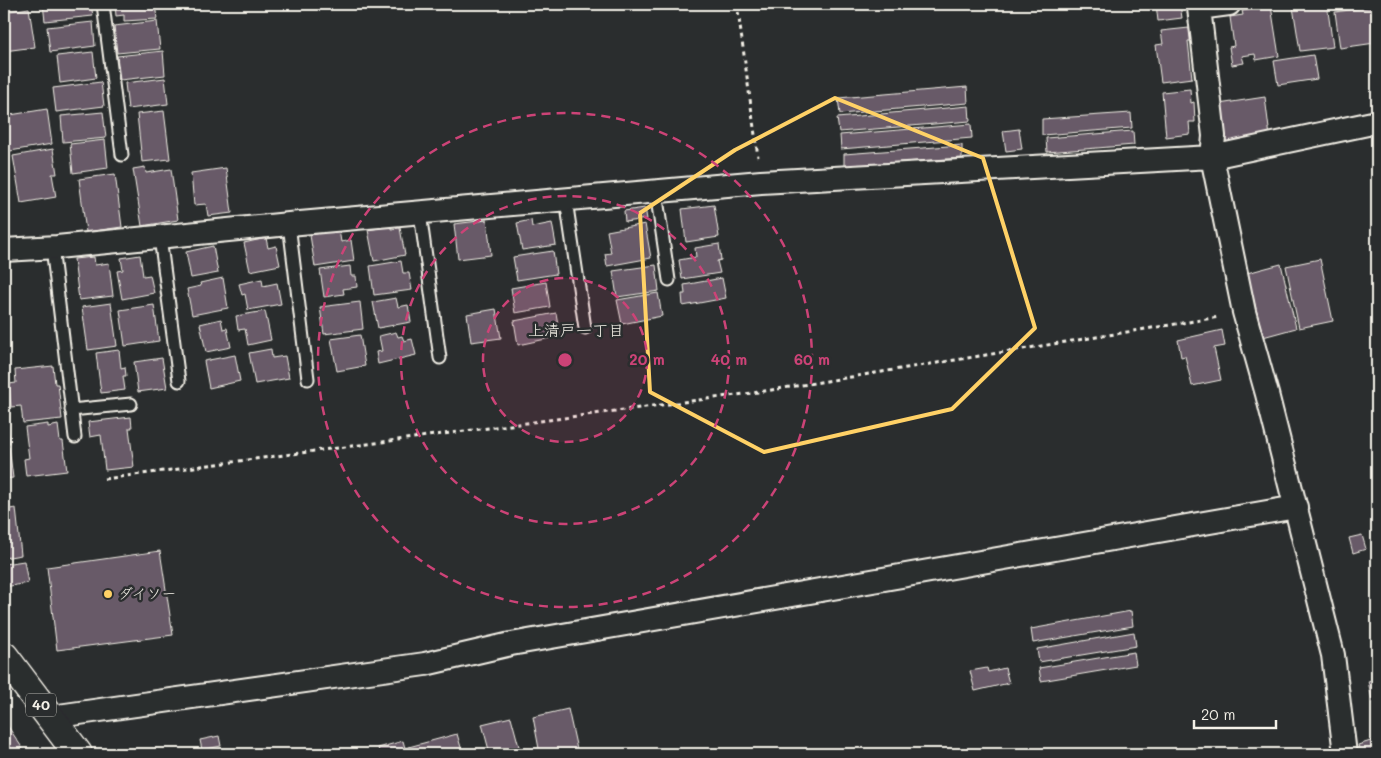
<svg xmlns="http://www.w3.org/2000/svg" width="1381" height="758" viewBox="0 0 1381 758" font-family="Mali,'Klee One',sans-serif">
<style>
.building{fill:#685a68;stroke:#f4f1e8}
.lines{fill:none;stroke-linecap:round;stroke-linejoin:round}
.service-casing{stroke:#f4f1e8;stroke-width:15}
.minor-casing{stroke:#f4f1e8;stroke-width:26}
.primary-casing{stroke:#f4f1e8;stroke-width:31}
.path{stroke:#f4f1e8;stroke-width:3;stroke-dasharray:4 4;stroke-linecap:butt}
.service{stroke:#2a2d2e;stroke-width:11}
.minor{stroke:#2a2d2e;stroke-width:22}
.primary{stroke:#2a2d2e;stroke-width:28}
.marked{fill:none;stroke:#ffd166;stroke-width:4;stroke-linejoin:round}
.ring{fill:none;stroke:#cc4377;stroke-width:2.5;stroke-dasharray:9 6}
.poi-dot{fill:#ffd166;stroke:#2a2d2e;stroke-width:2}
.labels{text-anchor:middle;stroke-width:5;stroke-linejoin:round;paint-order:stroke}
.shield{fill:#2a2d2e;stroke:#b7b6b0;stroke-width:1}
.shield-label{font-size:14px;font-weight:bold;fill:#f4f1e8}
.poi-label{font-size:15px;fill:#f4f1e8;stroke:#2a2d2e;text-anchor:start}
.neighbourhood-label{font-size:16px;fill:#f4f1e8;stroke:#2a2d2e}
.centre{fill:#cc4377;stroke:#2a2d2e;stroke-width:2.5}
.ring-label{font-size:15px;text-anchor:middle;font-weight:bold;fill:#cc4377;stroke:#2a2d2e;stroke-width:5;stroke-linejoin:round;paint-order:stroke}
</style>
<rect width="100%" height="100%" fill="#2a2d2e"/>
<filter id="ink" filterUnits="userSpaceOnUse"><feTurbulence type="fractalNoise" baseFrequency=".02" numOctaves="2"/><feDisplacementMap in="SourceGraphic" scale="10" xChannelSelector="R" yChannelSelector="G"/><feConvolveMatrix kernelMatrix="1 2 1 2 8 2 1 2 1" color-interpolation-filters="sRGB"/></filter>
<g filter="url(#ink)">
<path class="building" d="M43 4H91L93 16 45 21Z
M115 4H155L157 19 124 21V15L116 16Z
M175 4H203L176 7Z
M1156 4H1180L1182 18 1158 21Z
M1313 4H1327L1333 47 1300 51 1293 7Z
M1271 6 1279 56 1256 60 1255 54 1242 56 1244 63 1232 65 1229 47 1234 46 1230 17 1243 15 1242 11Z
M1371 7 1375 43 1340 48 1335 12Z
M29 8 35 47 4 51V12Z
M157 21 160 49 117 53 114 26Z
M93 22 95 46 50 52 47 27Z
M1189 28 1191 41H1188L1192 78 1161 82 1156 45 1163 44 1161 31Z
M163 51 165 75 120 80 117 56Z
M93 52 96 78 60 83 57 56Z
M1313 55 1317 79 1278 85 1274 61Z
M165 78 168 104 128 109 125 83Z
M101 82 104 106 56 112 53 88Z
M967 87 968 103 840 114 838 98Z
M1190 89 1191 103 1194 102 1195 122H1189L1190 134 1166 137 1162 92Z
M1265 97 1270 137 1224 143 1219 104Z
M969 106 970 121 839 132 837 118Z
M47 109 52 144 4 152V116Z
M164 111 170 159 142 162 137 114Z
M103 112 106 138 63 142 61 116Z
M1131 113 1132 128 1042 135V119Z
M971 124 972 138 841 149 840 135Z
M1019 129 1022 149 1006 151 1003 131Z
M1133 131 1134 145 1047 152 1046 138Z
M105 140 108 168 73 173 70 144Z
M962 145V158L844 166V154Z
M53 149 57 174H52L56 197 21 203 13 156Z
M145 167 146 173 171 169 178 220 142 226 133 169Z
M226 168 232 213 208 216 206 204 194 205 191 173Z
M115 174 122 227 86 232 79 179Z
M714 205 719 237 686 242 682 209Z
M645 208 647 219 625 222 624 211Z
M487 220 491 255 458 259 454 224Z
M531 220 532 227 552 223 556 245 522 250 517 223Z
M645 224 651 258 607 266 605 254 611 253 607 231Z
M391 226V229L400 228 405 255 374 261 368 230Z
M339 230 341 242 351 240 354 261 315 267 310 235Z
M266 238 268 248 276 246 280 265 250 271 244 243Z
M719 244 721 260 717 261 720 273 682 279 679 260 696 257 695 248Z
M213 246 218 273 191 278 186 252Z
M553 251 556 274 517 280 513 257Z
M140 255 143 276 150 275 154 293 122 299 117 271 123 270 121 258Z
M94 257 95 265 109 263 113 296 79 300 74 259Z
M1320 259 1333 321 1299 328 1286 266Z
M401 261 403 273H409L412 290 374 295 370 266Z
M1281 264 1296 328 1263 337 1247 273Z
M656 265 659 291 617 297 613 271Z
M350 266 351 276H356L357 287 343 289 344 294 324 297 320 270Z
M223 278 228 308 192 315 187 289 201 286 200 283Z
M722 278 726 298 683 306 682 294H685L684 285Z
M262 279 263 286 277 283 281 304 248 310 245 294 242 295 239 284Z
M546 282 550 307 515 313 511 288Z
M658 293 662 316 622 324 617 300Z
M396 298 398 307 408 305 411 322 378 328 373 302Z
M360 302 363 329 324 334 320 307Z
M111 303 117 346 88 350 82 307Z
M154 305 159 341 125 346 120 310Z
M496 309 501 338 471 342 467 314Z
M265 311 271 340 248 345 245 329 238 330 236 316Z
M556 313 560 336 518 345 514 321Z
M221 319 223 329 227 328 231 347 206 352 200 324Z
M1222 330 1225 346 1214 348 1221 380 1192 386 1185 356 1181 357 1178 340Z
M396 332 398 337 402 336 404 341 412 339 416 355 378 364 376 352 382 351 379 336Z
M360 335 365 366 337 371 331 339Z
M271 349 272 358 285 356 289 378 255 384 249 353Z
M119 350 121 368 125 367 126 376H123L125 390 101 393 96 353Z
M235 355 240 381 209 388 204 361Z
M162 358 167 388 138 392 134 362Z
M53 366 55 384H58L62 419 23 423 21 406 11 407 9 384 16 383 15 370Z
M4 398 10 443 4 444Z
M131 417 132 428H129L134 467 105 470 101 435 90 437 88 422Z
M48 424V427L58 425 60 441H63L67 471 26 476 24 459 29 458 25 427Z
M9 447 13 478 4 479V448Z
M16 508 21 555 4 558V510Z
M1362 535 1366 549 1353 553 1349 538Z
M160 551 173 635 57 650 47 567Z
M24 561 28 583 4 587V564Z
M1131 611 1133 626 1033 643 1031 629Z
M1134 632 1136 646 1039 662 1037 649Z
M1134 652 1136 665 1041 681 1039 668Z
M987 668 988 672 1005 668 1009 683 975 691 970 671Z
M1377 679V723L1368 681Z
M568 709 578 754H540L533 717Z
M511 717 521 754H490L482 724Z
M5 722 25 752 21 754H4V723Z
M457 734 463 754H380L378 748 403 741 405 748Z
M219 736 221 746 202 750 200 740Z
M1377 739V754H1361L1358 745Z"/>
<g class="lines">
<defs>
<path id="service" d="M103 4 122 155
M656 192 669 280
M566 200 585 328
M420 213 440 358
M289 224 308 379
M160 237 179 381
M52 247 75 437
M71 410 131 404"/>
<path id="minor" d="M1229 4 1199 8 1214 136 1212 157 1244 312 1267 394 1333 655 1345 754
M4 250 57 247 289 224 761 182 1212 157 1377 122
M51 717 425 664 511 644 1296 507"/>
<path id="primary" d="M4 656 78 754"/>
</defs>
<use href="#service" class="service-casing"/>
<use href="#minor" class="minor-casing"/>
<use href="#primary" class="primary-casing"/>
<path class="path" d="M737 4 758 157
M104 479 759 392 1219 317"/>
<use href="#service" class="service"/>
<use href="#minor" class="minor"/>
<use href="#primary" class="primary"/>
</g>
</g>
<path class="marked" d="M835 98 983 158 1035 328 952 409 764 452 650 392 640 213 735 150Z"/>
<circle cx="565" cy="360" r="82" fill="#cc4377" fill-opacity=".12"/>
<g class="ring">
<circle cx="565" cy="360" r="82"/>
<circle cx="565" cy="360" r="164"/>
<circle cx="565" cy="360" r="247"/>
</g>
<circle class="poi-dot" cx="108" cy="594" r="5"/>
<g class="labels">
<rect class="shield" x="26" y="693.5" width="30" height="23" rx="4"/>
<g class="shield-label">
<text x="41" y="710">40</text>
</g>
<g class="poi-label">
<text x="118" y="599">ダイソー</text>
</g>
<g class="neighbourhood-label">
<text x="576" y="336">上清戸一丁目</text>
</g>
</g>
<circle cx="565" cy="360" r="8" class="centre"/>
<g class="ring-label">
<text x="647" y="365">20 m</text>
<text x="729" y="365">40 m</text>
<text x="812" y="365">60 m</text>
</g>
<rect width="1381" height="758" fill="none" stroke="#2a2d2e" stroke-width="20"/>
<rect x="10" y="10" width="1361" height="738" fill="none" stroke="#f4f1e8" stroke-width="2" filter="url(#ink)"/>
<path d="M1194 720v8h82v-8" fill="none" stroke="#f4f1e8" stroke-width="2.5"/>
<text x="1201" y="720" font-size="15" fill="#f4f1e8" stroke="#2a2d2e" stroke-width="4" paint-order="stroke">20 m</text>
</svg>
